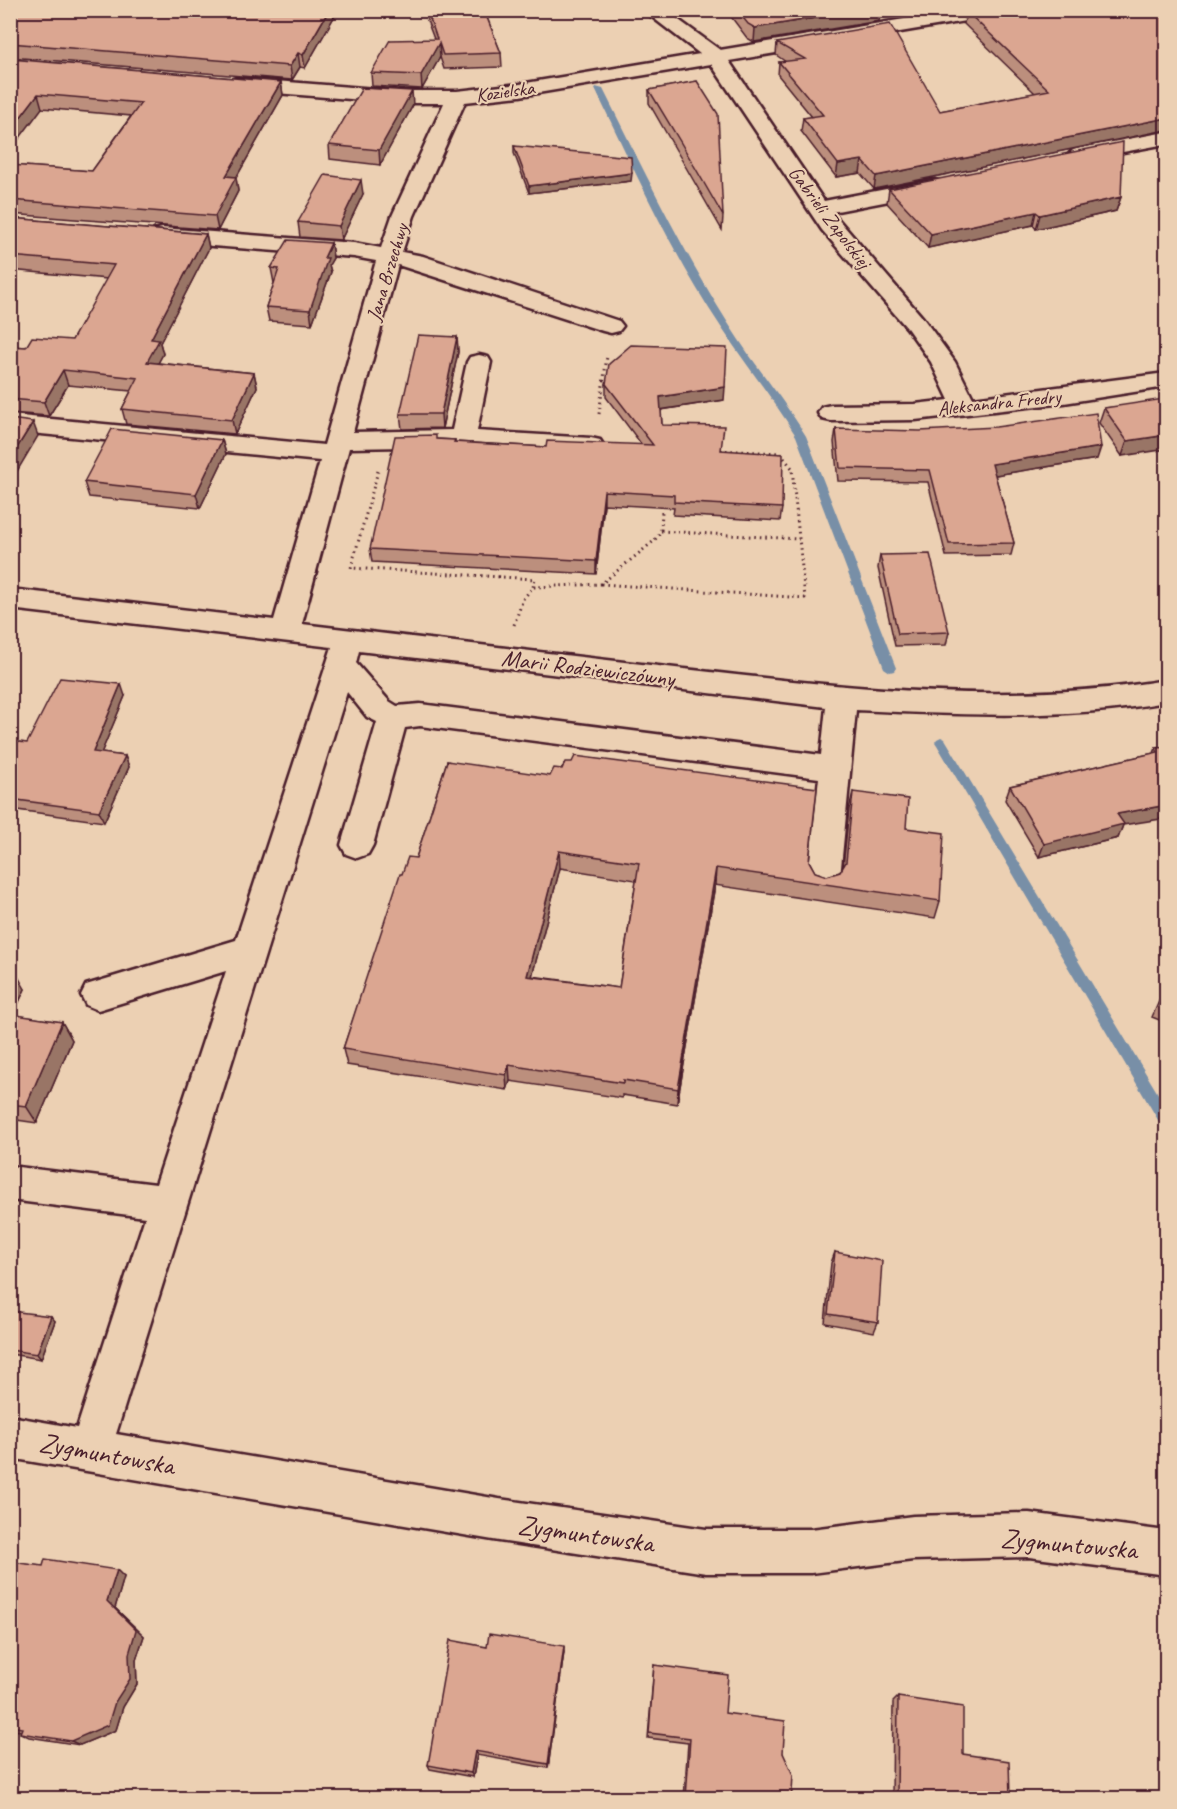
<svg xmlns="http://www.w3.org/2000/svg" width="1177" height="1809" viewBox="0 0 1177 1809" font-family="Caveat,sans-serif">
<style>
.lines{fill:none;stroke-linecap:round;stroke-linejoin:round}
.stream{fill:#788fa7;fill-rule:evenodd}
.minor-casing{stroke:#4a1f2b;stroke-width:5}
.path{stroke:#4a1f2b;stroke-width:3;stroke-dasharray:1.5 4;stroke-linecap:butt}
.minor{fill:#ecd0b3;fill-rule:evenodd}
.wall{fill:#bc8f7d;stroke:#4a1f2b;stroke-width:1.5;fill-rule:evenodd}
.shaded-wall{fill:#997466;stroke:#4a1f2b;stroke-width:1.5}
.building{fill:#dba691;stroke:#4a1f2b;stroke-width:1.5;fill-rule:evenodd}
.labels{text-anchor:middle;stroke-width:4.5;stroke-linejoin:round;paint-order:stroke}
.far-street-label{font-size:20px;fill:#4a1f2b;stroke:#ecd0b3}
.street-label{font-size:24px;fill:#4a1f2b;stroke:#ecd0b3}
.near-street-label{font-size:28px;fill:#4a1f2b;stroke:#ecd0b3}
</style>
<rect width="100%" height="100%" fill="#ecd0b3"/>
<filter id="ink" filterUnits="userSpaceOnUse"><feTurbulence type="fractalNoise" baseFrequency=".0167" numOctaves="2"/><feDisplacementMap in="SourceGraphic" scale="12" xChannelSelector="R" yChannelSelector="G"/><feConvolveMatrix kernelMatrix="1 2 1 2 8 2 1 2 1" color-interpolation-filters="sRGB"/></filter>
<g filter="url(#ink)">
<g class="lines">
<path class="stream" d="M596 87 603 89C643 169 681 248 728 323 752 362 782 397 806 436L896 668 894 671 890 672 884 668 796 436C773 398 745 364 721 327 671 252 634 169 595 89Z
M941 737 945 739 1166 1107V1126L1161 1125 937 745 935 742 937 739Z"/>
<defs>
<path id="minor" d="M643 10H665L720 50 958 10H1004L1002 14 995 16 729 61 824 201 933 180 941 181 944 186 941 191 832 212 923 318 955 362 973 398 1166 373V387L1064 403 915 420 831 421 822 419 818 413 822 407 831 405 915 404 949 400 931 362 907 328 822 230 711 64 520 96 465 102 414 216 402 252 423 256 619 321 623 326 619 331 611 333 603 331 398 265 353 432 452 430 467 362 470 357 479 355 488 357 491 362 477 431 591 438 600 440 604 446 600 452 591 454 463 446 349 448 302 624C429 639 556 654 684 669 844 687 1006 707 1166 680V702C1064 720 960 715 856 710L840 878 836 887 824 891 812 887 808 878 819 778 420 726 405 728 373 845 368 854 357 858 346 854 341 845 377 722 367 717 347 692 116 1434 499 1499 706 1529H811L913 1516 1029 1513 1166 1531V1575L1029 1557 913 1560 811 1573H706L499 1541 10 1458V1416L77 1428 145 1217 10 1200V1166L156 1184 226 971 98 1010 86 1005 81 995 86 985 236 940 332 647 10 609V589L274 620 320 461 10 431V415L324 445 376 261 354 257 162 242 154 240 151 235 154 230 162 228 354 243 381 248 392 216 444 103H401L237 90 230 88 227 84 230 80 237 78 401 91H457L520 84 700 54ZM359 651 826 707 821 755 420 704 397 706 389 701 356 663Z
M1166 132V144L1080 160 1073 158 1069 154 1073 150 1080 148Z"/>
</defs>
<use href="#minor" class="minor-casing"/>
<path class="path" d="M599 414 607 356
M378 471 351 568 535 579 533 587
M661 531 799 539
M601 584 805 598 792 468 780 453 718 450
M514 625 523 599 533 587 601 584 654 541 661 531 662 511"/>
<use href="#minor" class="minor"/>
</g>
<path class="wall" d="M10 10H338L305 68 300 67 292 80 10 57Z
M423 10H484L501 53 502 67 444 69 440 57 422 89 372 86 371 73 434 39Z
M726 10H881L879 21 754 42 747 38Z
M1167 10V131L1166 130 874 189 860 173 836 177 801 131 803 118 812 117 778 75 779 62H786L776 55 777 43 940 111 1035 93 964 24 966 11Z
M10 59 281 82 283 95 236 178 238 191 218 230 10 214V165L92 171 131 116 42 108Z
M697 81 723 216 722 230 680 157 649 103V90Z
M413 105 380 165 330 159 329 145Z
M514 146 631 181 529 193 514 153Z
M889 189 1121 197 1116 211 1036 229 1033 225 928 248 887 203Z
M363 194 341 240 300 237 298 222Z
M10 218 206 234 209 248 160 343 163 354 158 363 254 373 257 387 235 434 126 424 122 409 131 391 68 385 49 416 10 413V346L26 347 72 340 107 279 10 270Z
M331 243 333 258 329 265 331 272 312 324 269 321 266 307 274 283 271 268Z
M457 337 458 352 442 428 402 429 400 414Z
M606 384 724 400 661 410 662 425 722 450 782 508 780 521 673 515 674 508 604 504 596 574 372 562 370 549 437 439 455 440V442L546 447 642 445 606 397Z
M1167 402 1122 456 1099 423 1104 408Z
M836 429 1097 459 995 475 1014 543 1011 555 946 556 928 482 838 481 834 442Z
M222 440 226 454 200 508 89 497 84 482Z
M880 555 949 632 946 645 895 646 878 568Z
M125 696 101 753 125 756 129 767 104 822 10 809V741L27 743Z
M1167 747 1123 825 1118 838 1039 857 1005 800 1010 786 1154 753 1156 748Z
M447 761 809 861 815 872 827 876 840 872 843 867 849 809 853 792 906 828 940 901 935 918 715 885 677 1104 622 1095V1098L510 1081 507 1090 347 1065 343 1049 402 874 416 858ZM560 868 636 880 619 988 532 976Z
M10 971 25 989 13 1015 62 1022 72 1040 37 1123 10 1119Z
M1167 983V1023L1152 1017Z
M835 1252 878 1322 874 1332 825 1323 831 1263Z
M10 1311 55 1321 41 1359 10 1354Z
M10 1562 124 1577 115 1608 144 1636 136 1660 137 1684 123 1707 116 1730 80 1745 29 1737 20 1733 21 1731 10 1730Z
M487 1647 564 1652 548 1768 477 1755 473 1777 430 1769 428 1765Z
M654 1665 783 1753 788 1798H684L688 1743 648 1738Z
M898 1697 963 1754 1010 1798H892L893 1702Z"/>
<path class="shaded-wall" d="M329 10H338L305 68 303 55Z
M863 10H881L879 21 754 42 755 28Z
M439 43 440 57 422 89 421 75Z
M298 53 300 67 292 80 290 66Z
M281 82 283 95 236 178 238 191 218 230 215 216 226 176Z
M412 91 413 105 380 165 379 150Z
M38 94 42 108 10 151V131Z
M1167 118 1166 130 874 189 876 176Z
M862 160 860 173 836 177 838 164Z
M632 173 631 181 529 193V186Z
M361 180 363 194 341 240 339 226Z
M1121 197 1116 211 1036 229 1040 215Z
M1036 212 1033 225 928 248 931 234Z
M206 234 209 248 160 343 163 354 151 376 147 362 151 339Z
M331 243 333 258 329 265 331 272 312 324 310 310 324 258Z
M457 337 458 352 442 428 441 414Z
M63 370 68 385 49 416 44 402Z
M254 373 257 387 235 434 232 420Z
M725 387 724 400 659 410 660 397Z
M33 422 38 436 10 483V459Z
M1167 435V449L1122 456 1127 441Z
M222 440 226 454 200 508 196 494Z
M1101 447 1097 459 989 476 992 464Z
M604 491V504L596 574V561Z
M121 684 125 696 97 763 93 752Z
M125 756 129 767 104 822 99 811Z
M1167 805V818L1123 825 1118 838 1039 857 1044 844 1117 814Z
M559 851 560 868 528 992 527 976Z
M716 868 715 885 677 1104 678 1089Z
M15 971 25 989 10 1021V981Z
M62 1022 72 1040 37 1123 26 1106Z
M509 1065 510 1081 507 1090 506 1075Z
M51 1316 55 1321 41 1359 37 1354Z
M117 1570 124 1577 115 1608 144 1636 136 1660 137 1684 123 1707 116 1730 80 1745 71 1741 107 1601Z
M564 1646V1652L548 1768V1764Z
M475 1751 477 1755 473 1777 471 1773Z"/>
<path class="building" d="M10 10H329L303 55 298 53 290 66 10 43Z
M427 10H484L501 53 443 55 439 43 421 75 371 73 390 40 437 39Z
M737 10H863L755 28 748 24Z
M970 10H1167V118L876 176 862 160 838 164 803 118 823 115 779 62 805 59 777 43 890 24 940 111 1049 90 966 11Z
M10 59 281 82 226 176 236 177 215 216 10 200V165L92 171 141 103 38 94 10 131Z
M697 81 718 114 723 216 681 143 649 90Z
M362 88 412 91 379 150 329 145Z
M1123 142 1121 197 1040 215 1036 212 931 234 889 189Z
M514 146 631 157 632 173 529 186Z
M325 175 361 180 339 226 298 222Z
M10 218 206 234 151 339 159 340 147 362 254 373 232 420 122 409 138 378 63 370 44 402 10 399V346L26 347 32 337 72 340 114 265 10 256Z
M288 240 331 243 324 258H328L310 310 266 307 279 269 271 268Z
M418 335 457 337 441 414H400Z
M631 345 727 348 725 387 660 397 662 425 724 426 721 450 783 454 782 508 674 502V495L604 491 596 561 370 549 395 436 436 435V439L455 440 454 442 546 447 547 441 653 445 606 384 609 364Z
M1164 399 1167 402V435L1127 441 1104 408Z
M1096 413 1101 447 992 464 1014 543 949 544 930 470 840 468 836 429 920 431 996 427Z
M10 419 33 422 10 459Z
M112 429 222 440 196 494 84 482Z
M930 554 949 632 898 634 880 555Z
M60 678 121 684 93 752 125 756 99 811 10 799V741L27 743Z
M1167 747V805L1117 814 1124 824 1044 844 1010 786 1158 752 1156 748Z
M575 756 817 788 809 861 815 872 827 876 840 872 846 862 853 792 908 799 906 828 944 833 940 901 716 868 678 1089 623 1080V1083L509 1065 506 1075 343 1049 400 874H402L408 857 416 858 447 761 550 776 554 768 562 769 565 762H572ZM559 851 639 863 619 988 527 976Z
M10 971H15L10 981Z
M1167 987V1008L1159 1004Z
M10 1014 62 1022 26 1106 10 1104Z
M835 1252 882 1261 878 1322 828 1314Z
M10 1311 51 1316 37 1354 10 1350Z
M45 1559 117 1570 107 1601 136 1630 129 1654 130 1679 115 1702 108 1725 71 1741 20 1733 22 1728 10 1726V1562L43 1566Z
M489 1634 564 1646 548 1764 475 1751 471 1773 428 1765 450 1640 487 1647Z
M654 1665 728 1675 725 1713 785 1721 783 1753 793 1775 792 1792 788 1798H686L690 1738 649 1733Z
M898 1697 963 1707V1754L1009 1761 1010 1798H897Z"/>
</g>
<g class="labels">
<g class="far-street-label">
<text transform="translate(505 91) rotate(-8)" y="7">Kozielska</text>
<text transform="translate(830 217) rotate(53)" y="7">Gabrieli Zapolskiej</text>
<text transform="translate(387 272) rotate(-73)" y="7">Jana Brzechwy</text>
<text transform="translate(999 402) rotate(-6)" y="7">Aleksandra Fredry</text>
</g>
<g class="street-label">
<text transform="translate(588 668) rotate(7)" y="8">Marii Rodziewiczówny</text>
</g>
<g class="near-street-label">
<text transform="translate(107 1453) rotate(10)" y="10">Zygmuntowska</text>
<text transform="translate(586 1533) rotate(8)" y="10">Zygmuntowska</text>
<text transform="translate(1069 1543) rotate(5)" y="10">Zygmuntowska</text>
</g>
</g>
<rect width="1177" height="1809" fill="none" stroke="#ecd0b3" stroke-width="36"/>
<rect x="18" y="18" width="1141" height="1773" fill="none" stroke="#4a1f2b" stroke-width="2" filter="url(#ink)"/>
</svg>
